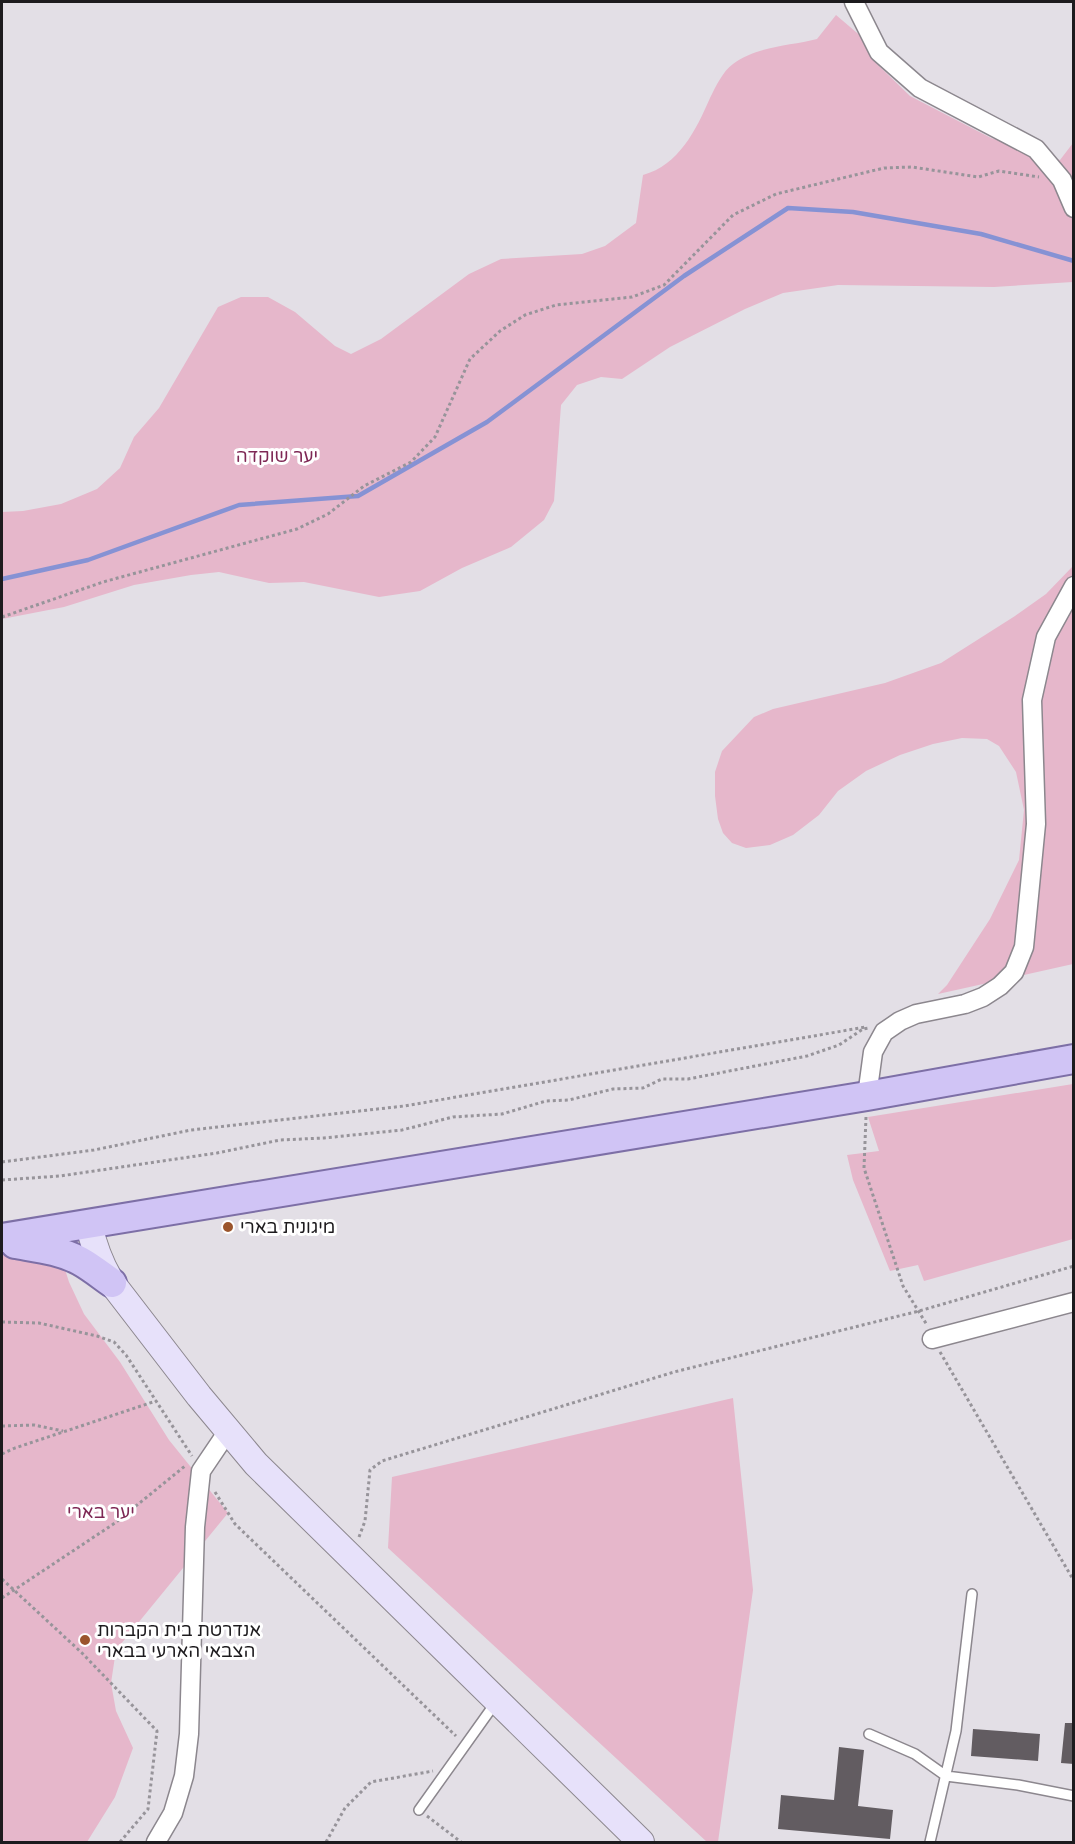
<svg xmlns="http://www.w3.org/2000/svg" width="1075" height="1844" viewBox="0 0 1075 1844" font-family="'Varela Round',Heebo,sans-serif">
<style>
.green{fill:#e6b7cb}
.lines{fill:none;stroke-linecap:round;stroke-linejoin:round}
.stream{stroke:#8692d4;stroke-width:4.5}
.building{fill:#625c61}
.service-casing{stroke:#8c878e;stroke-width:12}
.minor-casing{stroke:#8c878e;stroke-width:21}
.secondary-casing{stroke:#8c878e;stroke-width:28}
.primary-casing{stroke:#7d6fa6;stroke-width:32}
.path{stroke:#97949a;stroke-width:3;stroke-dasharray:3 3;stroke-linecap:butt}
.service{stroke:#fff;stroke-width:9}
.minor{stroke:#fff;stroke-width:18}
.secondary{stroke:#e7e1fa;stroke-width:26}
.primary{stroke:#d0c4f5;stroke-width:28}
.poi-dot{fill:#9b552d;stroke:#fff;stroke-width:2}
.labels{text-anchor:middle;stroke-width:6;stroke-linejoin:round;paint-order:stroke}
.park-label{font-size:18px;fill:#7e2855;stroke:#fff}
.poi-label{font-size:18px;fill:#1d1b1e;stroke:#fff;text-anchor:start}
</style>
<rect width="100%" height="100%" fill="#e3dfe6"/>
<path class="green" d="M836 15 863 38 876 63 910 96 991 138 1060 160 1073 143V282L994 287 838 285 783 293 745 309 670 347 622 379 601 377 577 385 561 405 554 501 544 520 511 547 462 568 420 591 379 597 304 582 269 583 219 572 191 575 134 585 64 607 2 619V512L23 511 61 504 97 489 120 468 134 437 159 408 218 307 241 297H268L295 312 335 346 351 354 381 339 469 274 501 259 582 254 605 246 636 223 643 175C679 165 696 130 710 98 716 86 723 71 733 64 757 46 790 46 817 39Z
M1073 566V964L938 994 947 985 990 919 1019 860 1024 810 1016 772 999 746 987 739 962 738 933 744 900 755 866 771 838 791 819 815 793 835 770 845 746 848 732 843 723 833 718 819 715 796V772L722 751 754 717 773 709 885 683 941 663 1015 616 1046 594Z
M1073 1084V1239L924 1281 918 1265 890 1271 853 1180 847 1155 879 1151 868 1117Z
M49 1219 69 1282 84 1314 120 1362 169 1440 228 1513 116 1650 111 1683 116 1711 133 1748 115 1797 87 1842H2V1224Z
M733 1398 753 1590 718 1842H707L388 1548 392 1477Z"/>
<g class="lines">
<path class="stream" d="M2 579 88 560 239 505 358 496 487 422 684 276 788 208 853 212 981 234 1074 261"/>
</g>
<path class="building" d="M1065 1723H1074V1764L1061 1763Z
M973 1729 1040 1734 1038 1761 971 1756Z
M839 1747 864 1750 858 1806 893 1810 890 1839 778 1829 781 1795 834 1800Z"/>
<g class="lines">
<defs>
<path id="service" d="M869 1734 915 1754 946 1776 1018 1785 1074 1796
M419 1810 496 1702
M930 1842 956 1731 972 1594"/>
<path id="minor" d="M854 2 879 52 920 88 1036 149 1062 180 1074 208
M867 1096 873 1052 884 1032 900 1021 916 1014 965 1004 983 997 1000 986 1014 972 1024 947 1036 824 1032 700 1046 637 1074 586
M932 1339 1074 1302
M156 1842 173 1813 184 1776 189 1734 195 1527 201 1471 228 1431"/>
<path id="secondary" d="M89 1225C94 1247 100 1264 112 1283L199 1396 256 1464 641 1842"/>
<path id="primary" d="M2 1238 867 1096 1074 1059
M15 1244C38 1248 60 1250 80 1261 91 1267 102 1276 112 1283"/>
</defs>
<use href="#service" class="service-casing"/>
<use href="#minor" class="minor-casing"/>
<use href="#secondary" class="secondary-casing"/>
<use href="#primary" class="primary-casing"/>
<path class="path" d="M2 617 103 582 297 529 328 514 364 486 411 462 435 437 470 359 500 331 525 315 556 305 632 297 664 285 733 215 776 194 884 168 912 167 978 177 999 171 1039 177
M866 1117 864 1168 903 1286 927 1325
M2 1162 94 1150 191 1130 404 1106 866 1027
M2 1180 60 1176 217 1153 280 1140 324 1138 402 1130 453 1117 502 1114 546 1101 569 1100 613 1089 643 1088 662 1079H688L807 1056 839 1045 863 1029 869 1028
M2 1322 39 1323 97 1336 114 1342 126 1355 192 1456
M940 1352 1074 1581
M2 1426 34 1425 63 1431
M2 1454 15 1448 156 1401
M215 1492 235 1524 456 1736
M359 1537 365 1521 370 1470 382 1461 674 1372 919 1311 1074 1266
M2 1579 82 1653 157 1731 148 1809 120 1842
M2 1598 115 1523 185 1466
M427 1816 461 1842
M326 1842 345 1808 371 1782 433 1771"/>
<use href="#service" class="service"/>
<use href="#minor" class="minor"/>
<use href="#secondary" class="secondary"/>
<use href="#primary" class="primary"/>
</g>
<g class="poi-dot">
<circle cx="228" cy="1227" r="6"/>
<circle cx="85" cy="1640" r="6"/>
</g>
<g class="labels">
<g class="park-label">
<text x="277" y="462">יער שוקדה</text>
<text x="101" y="1518">יער בארי</text>
</g>
<g class="poi-label">
<text x="240" y="1233">מיגונית בארי</text>
<text x="97" y="1636">אנדרטת בית הקברות<tspan x="97" dy="21">הצבאי הארעי בבארי</tspan></text>
</g>
</g>
<rect width="1075" height="1844" fill="none" stroke="#1d1b1e" stroke-width="6"/>
</svg>
